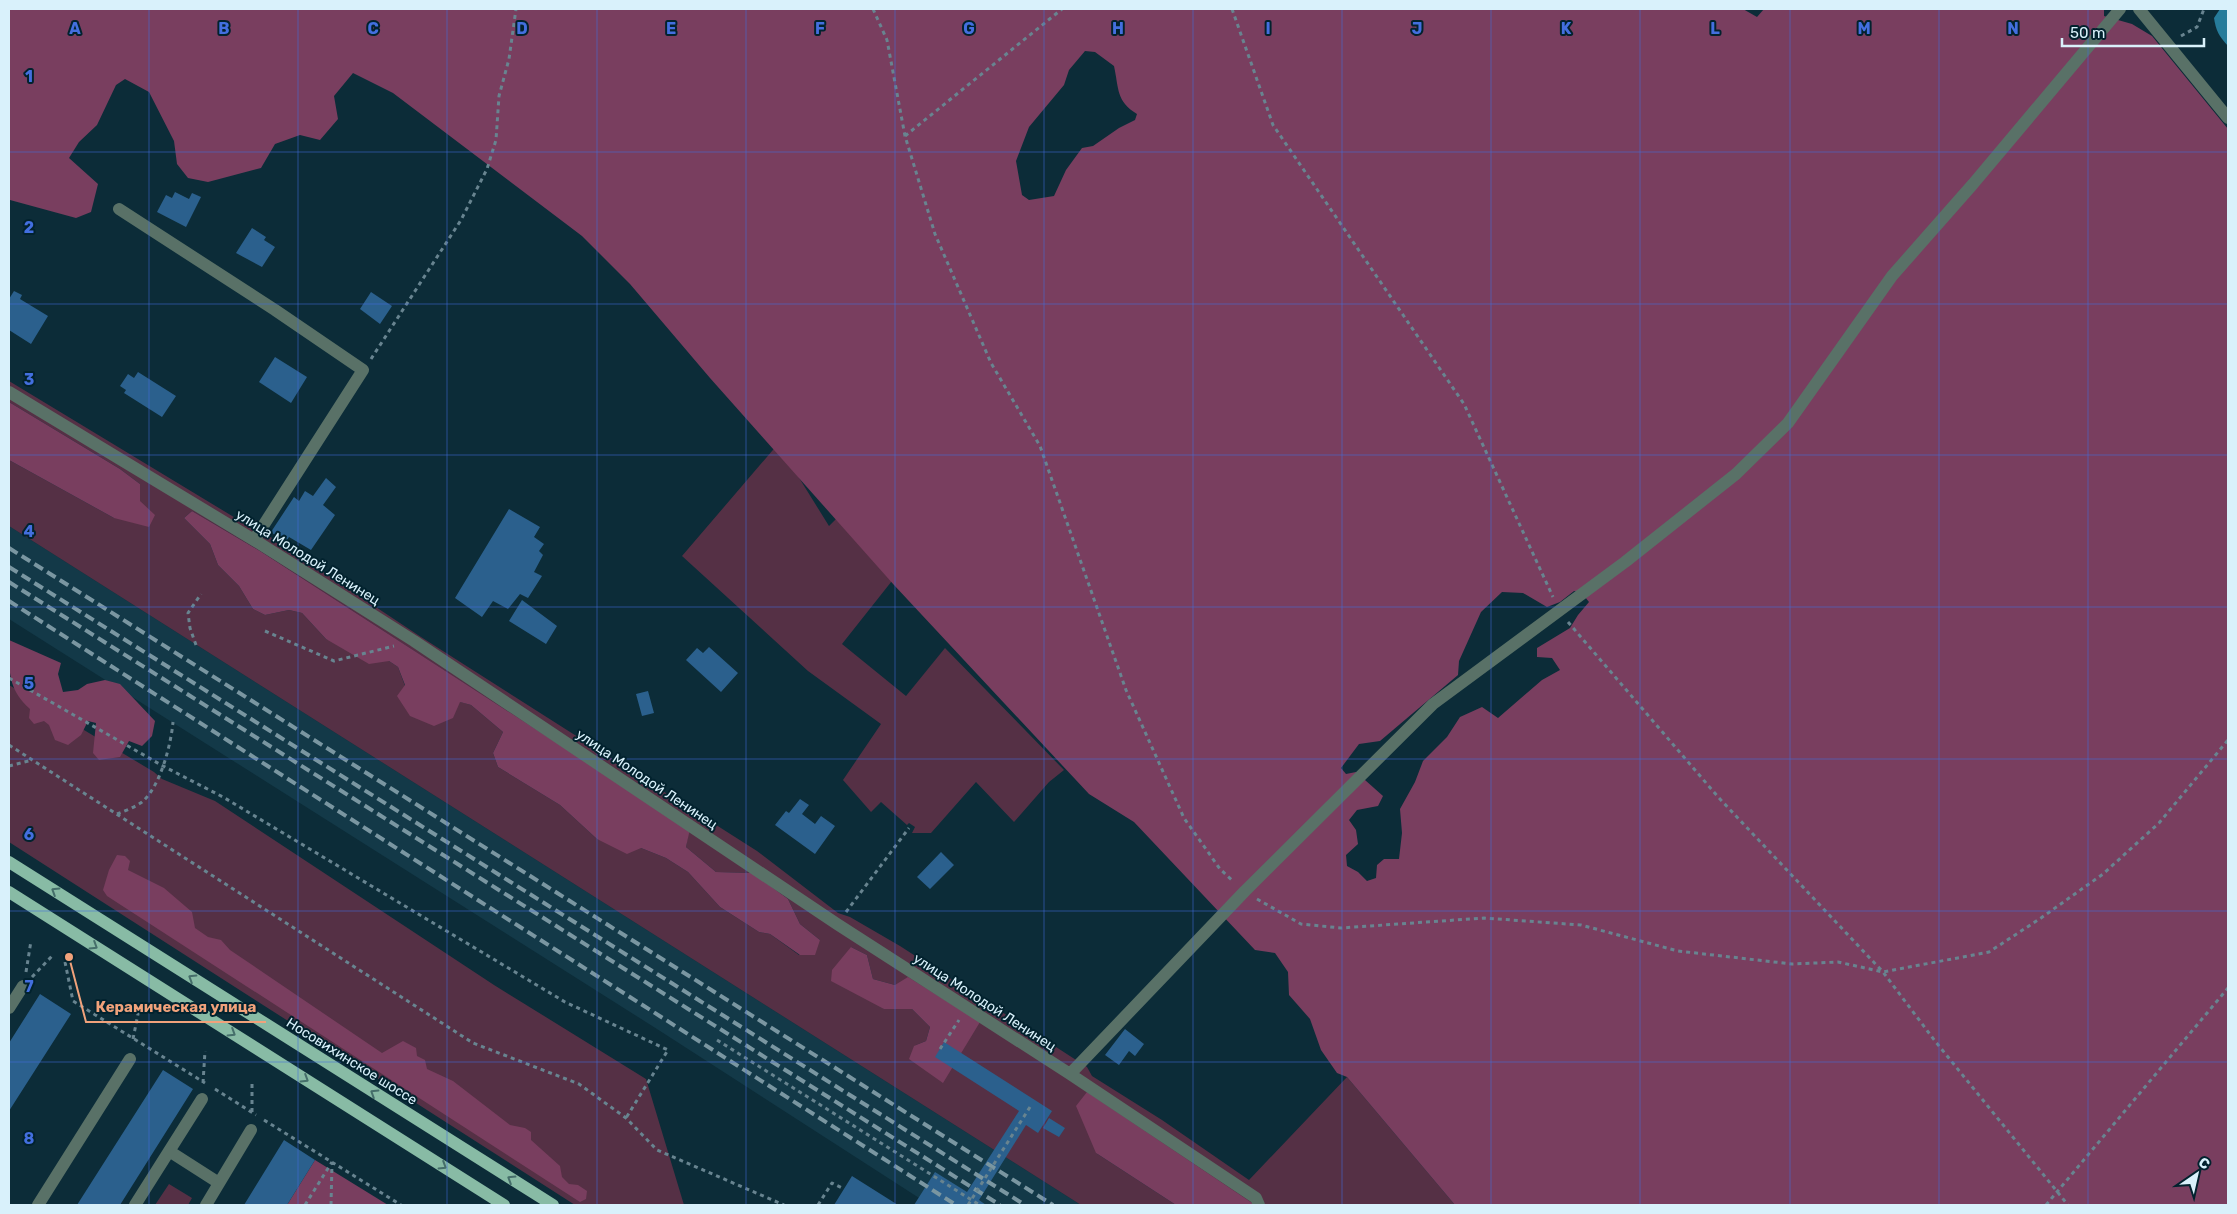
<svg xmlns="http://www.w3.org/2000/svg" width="2237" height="1214" viewBox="0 0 2237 1214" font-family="Rubik,sans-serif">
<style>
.built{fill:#133948}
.green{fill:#553045;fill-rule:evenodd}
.forest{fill:#793e5f;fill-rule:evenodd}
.water{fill:#267c9b}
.building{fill:#2b608d}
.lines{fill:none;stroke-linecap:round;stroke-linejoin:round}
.path{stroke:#688490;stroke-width:3;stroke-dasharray:4 4;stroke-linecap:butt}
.minor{stroke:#597167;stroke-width:12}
.major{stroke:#88bba5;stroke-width:12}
.rail{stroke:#7a96a1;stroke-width:4;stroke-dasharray:10 5;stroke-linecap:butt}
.path-bridge{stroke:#688490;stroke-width:3;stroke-dasharray:4 4;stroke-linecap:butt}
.oneway{stroke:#456e6a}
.grid{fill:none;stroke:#436fdf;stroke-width:1;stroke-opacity:0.55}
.labels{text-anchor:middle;stroke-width:4;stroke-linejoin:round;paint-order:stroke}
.street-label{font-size:14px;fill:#d9f1fb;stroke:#02222e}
.grid-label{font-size:16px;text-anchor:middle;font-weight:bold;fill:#436fdf;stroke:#02222e;stroke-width:4;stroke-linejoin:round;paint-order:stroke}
.leader{fill:none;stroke:#f1a27b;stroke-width:2}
.callout-dot{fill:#f1a27b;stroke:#02222e;stroke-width:2}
.callout-label{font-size:15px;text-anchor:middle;font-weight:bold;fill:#f1a27b;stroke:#02222e;stroke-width:4;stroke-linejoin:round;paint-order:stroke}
</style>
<rect width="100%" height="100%" fill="#0c2c38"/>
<path class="built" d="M9 526 1081 1205H930L657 1029 9 619Z"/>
<path class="green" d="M9 381 247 525 256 520 268 529 269 536 421 637 757 851 838 913 850 917 900 946 1073 1058 1087 1067 1092 1076 1162 1120 1249 1180 1347 1077 1455 1205H1255L1096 1153 1176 1205H1081L9 526V460L114 518 140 501V484L120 469 9 402ZM192 511 260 551 689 829 686 847 716 872 753 873 788 899 800 924 820 940 799 955 770 934 759 932 720 907 688 872 666 858 641 848 597 839 560 805 498 767 493 753 503 732 471 705 405 686 398 667 389 661 326 639 302 613 289 610 265 615 253 609 239 586 218 565 210 544 184 518ZM851 947 867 955 873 979 895 985 979 1022 914 1046 926 1041 930 1027 912 1009H884Z
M778 444 829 526 838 517 899 572 842 644 906 696 945 648 1064 770 1049 782 1014 822 976 782 931 833H912L915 827 909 823 907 825 881 802 871 812 843 780 881 724 808 671 682 556Z
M9 685 154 772 162 779 215 801 494 985 646 1079 684 1205H575L9 842Z
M169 1184 192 1198 188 1205H155Z"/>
<path class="forest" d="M9 9H1743L1757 17 1764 9H2104V16L2132 24 2152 36 2228 129V1205H1455L1347 1077 1337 1073 1321 1050 1310 1019 1289 995 1288 972 1275 953 1255 950 1134 822 1089 794 894 585 710 378 630 284 582 236 393 93 353 73 334 96 338 119 320 140 300 135 275 144 261 168 208 182 188 178 177 164 174 141 149 92 125 79 116 85 97 125 79 142 69 158 98 184 91 212 76 218 10 200ZM1085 51 1095 52 1114 66C1119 89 1116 101 1137 114L1135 120 1119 128 1093 146 1082 148 1066 170 1054 196 1029 200 1022 195 1016 161 1029 127 1064 85 1069 70ZM1574 591 1581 592 1589 602 1578 615 1570 628 1537 648V657L1552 658 1560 670 1542 680 1498 718 1482 707 1460 717 1447 737 1423 761 1415 782 1400 809 1402 833 1399 859H1384L1377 865 1376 878 1367 881 1358 872 1347 866 1346 855 1358 844 1356 830 1349 820 1357 810 1378 806 1383 796 1356 772 1346 774 1341 768 1359 744 1380 741 1458 675 1459 661 1481 612 1502 592 1523 593 1547 607 1560 602Z
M9 402 120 469 140 484V501L155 515 149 527 114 518 9 460Z
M192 511 260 551 690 829 686 847 716 872 753 873 788 899 800 924 820 940 815 955H800L770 934 759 932 720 907 688 872 666 858 641 848 627 854 597 839 560 805 498 767 493 753 503 732 471 705 460 702 453 718 434 726 410 716 397 696 405 685 398 667 389 661 369 664 326 639 302 613 289 610 265 615 253 609 239 586 218 565 210 544 184 518Z
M9 640 61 663 58 674 63 692 78 690 87 684 105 680 120 684 155 721 152 736 142 746 129 741 120 757 99 760 93 753 96 723 88 721 81 735 68 745 55 740 49 725 44 721 34 724 29 718 30 709C7 689 9 669 9 640Z
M117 855 125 856 130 861 128 870 164 888 192 912 195 928 208 937 221 940 230 950 382 1053 403 1041 416 1048 417 1056 425 1060 427 1069 453 1081 510 1125 525 1128 531 1132V1140L560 1166 562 1177 569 1184 578 1185 587 1191 586 1199 580 1202 107 896 103 890 109 870Z
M851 947 867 955 873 979 895 985 908 977 980 1022 943 1083 909 1059 914 1046 926 1041 930 1027 912 1009H884L831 981 832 970Z
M1087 1092 1255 1205H1176L1096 1153 1076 1106Z
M315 1160 388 1205H287Z"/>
<path class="water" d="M2220 9H2228V46C2219 36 2216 31 2214 18Z"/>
<path class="building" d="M175 192 189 199 192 193 201 197 186 227 157 212 166 195 172 198Z
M252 228 266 237 264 240 275 247 262 267 236 253Z
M14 291 22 295 20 299 48 316 31 344 9 330V299Z
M371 292 392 306 380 324 360 309Z
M275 357 307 377 291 403 259 382Z
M138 372 176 396 162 417 124 393 126 390 120 386 128 374 134 378Z
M326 478 336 487 323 505 335 515 311 550 289 537 285 543 271 532 294 497 299 501 305 491 313 496Z
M509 509 540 527 534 537 544 544 539 551 543 555 534 572 542 576 528 598 520 594 508 609 493 601 482 617 455 598Z
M522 600 557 626 546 644 509 621Z
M709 647 738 673 721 692 686 660 697 648 703 653Z
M648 691 654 713 642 716 636 694Z
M800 799 809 805 802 814 815 824 821 816 835 826 815 854 775 825 786 811 789 813Z
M941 852 954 865 930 889 917 877Z
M40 994 71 1014 9 1111V1043Z
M1125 1029 1144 1044 1135 1056 1129 1051 1119 1065 1105 1055Z
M944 1042 1052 1111 1038 1133 1026 1125 979 1200 986 1205H914L935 1172 967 1192 1019 1111 935 1057Z
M163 1070 193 1089 120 1205H77Z
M1049 1118 1065 1128 1059 1137 1043 1128Z
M284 1140 315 1160 287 1205H244Z
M852 1176 898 1205H834Z"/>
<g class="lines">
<path class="path" d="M873 9 887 40 905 136 935 234 991 363 1040 446 1126 690 1184 818 1220 869 1234 882
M1232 9 1273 125 1464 404 1553 597
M2181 36 2197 27 2204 9
M905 136 1062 9
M371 359 461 220 487 169 496 140 499 96 509 59 516 9
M1568 622 1719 798 1883 972 1935 1041 2068 1205
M265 631 334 661 394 646
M196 645 190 628 188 613 201 594
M9 678 163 766 223 797 565 1002 668 1050 626 1118
M9 745 473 1043 579 1084 626 1118 657 1150 784 1205
M9 766 32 760
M117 814C125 811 135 807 142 802 160 787 171 745 173 722
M1257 899 1301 924 1341 928 1484 918 1581 925 1678 951 1792 964 1838 962 1883 972 1989 952 2041 918 2103 874 2159 823 2228 740
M846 912 909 828
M65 962 73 1001 205 1083
M26 972 31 941
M32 977 53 955
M133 1039 139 1009
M717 1040 978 1204
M940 1049 959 1020
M203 1083 205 1051
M215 1089 256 1115
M252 1112V1081
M264 1120 401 1205
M305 1205 332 1162
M331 1205 332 1163
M818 1205 832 1183 844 1189
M2046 1205 2228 988"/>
<path class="minor" d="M2139 9 2228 118
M119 209 275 310 363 370 254 540
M9 392 254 540 414 641 837 924 1070 1074 1256 1198 1259 1205
M9 1008 23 986
M1070 1074 1245 891 1433 704 1625 562 1736 474 1788 423 1892 276 1973 184 2120 9
M169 1151 219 1183
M38 1205 130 1059
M135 1205 202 1099
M206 1205 251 1130"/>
<path class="major" d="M9 862 553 1205
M9 892 504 1205"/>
<path class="rail" d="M9 548 1053 1205
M9 567 1025 1205
M9 582 1000 1205
M9 601 956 1205"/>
<path class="path-bridge" d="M968 1205 1030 1107"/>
</g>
<defs><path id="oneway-chevron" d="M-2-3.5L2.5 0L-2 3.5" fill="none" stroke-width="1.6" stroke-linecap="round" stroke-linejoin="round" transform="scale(1.25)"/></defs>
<g class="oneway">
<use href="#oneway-chevron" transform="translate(55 891) rotate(-148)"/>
<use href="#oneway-chevron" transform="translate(94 946) rotate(32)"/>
<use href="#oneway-chevron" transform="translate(192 978) rotate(-148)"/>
<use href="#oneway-chevron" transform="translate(232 1033) rotate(32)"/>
<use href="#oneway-chevron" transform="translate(305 1079) rotate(32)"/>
<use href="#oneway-chevron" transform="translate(374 1093) rotate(-148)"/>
<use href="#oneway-chevron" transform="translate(443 1166) rotate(32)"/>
<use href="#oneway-chevron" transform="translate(511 1179) rotate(-148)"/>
</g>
<path class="grid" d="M149 9V1205M298 9V1205M447 9V1205M597 9V1205M746 9V1205M895 9V1205M1044 9V1205M1193 9V1205M1342 9V1205M1491 9V1205M1640 9V1205M1790 9V1205M1939 9V1205M2088 9V1205M9 152H2228M9 304H2228M9 455H2228M9 607H2228M9 759H2228M9 911H2228M9 1062H2228"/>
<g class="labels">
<g class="street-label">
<text transform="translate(308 557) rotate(32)" y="5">улица Молодой Ленинец</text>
<text transform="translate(647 779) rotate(34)" y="5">улица Молодой Ленинец</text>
<text transform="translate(985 1002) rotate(33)" y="5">улица Молодой Ленинец</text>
<text transform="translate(352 1061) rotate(32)" y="5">Носовихинское шоссе</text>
</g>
</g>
<g class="grid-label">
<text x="75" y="34">A</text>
<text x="224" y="34">B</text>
<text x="373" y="34">C</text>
<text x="522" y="34">D</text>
<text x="671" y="34">E</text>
<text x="820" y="34">F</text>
<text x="969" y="34">G</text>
<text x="1118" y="34">H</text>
<text x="1268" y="34">I</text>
<text x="1417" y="34">J</text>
<text x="1566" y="34">K</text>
<text x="1715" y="34">L</text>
<text x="1864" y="34">M</text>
<text x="2013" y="34">N</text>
<text x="29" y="82">1</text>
<text x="29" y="233">2</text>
<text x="29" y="385">3</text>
<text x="29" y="537">4</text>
<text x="29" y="689">5</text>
<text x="29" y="840">6</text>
<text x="29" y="992">7</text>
<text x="29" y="1144">8</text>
</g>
<path class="leader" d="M69 957L86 1022H266"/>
<circle class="callout-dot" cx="69" cy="957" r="5"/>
<g class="callout-label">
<text x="176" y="1012">Керамическая улица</text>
</g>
<rect width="2237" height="1214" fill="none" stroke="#d9f1fb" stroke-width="20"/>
<g transform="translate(2197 1174) rotate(34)" stroke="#02222e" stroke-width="4" paint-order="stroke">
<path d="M0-4L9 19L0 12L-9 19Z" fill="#d9f1fb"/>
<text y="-8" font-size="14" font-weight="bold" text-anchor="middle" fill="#d9f1fb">С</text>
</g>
<path d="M2062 38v8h142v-8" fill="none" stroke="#d9f1fb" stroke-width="2.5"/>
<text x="2070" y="38" font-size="15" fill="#d9f1fb" stroke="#02222e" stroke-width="4" paint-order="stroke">50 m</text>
</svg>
